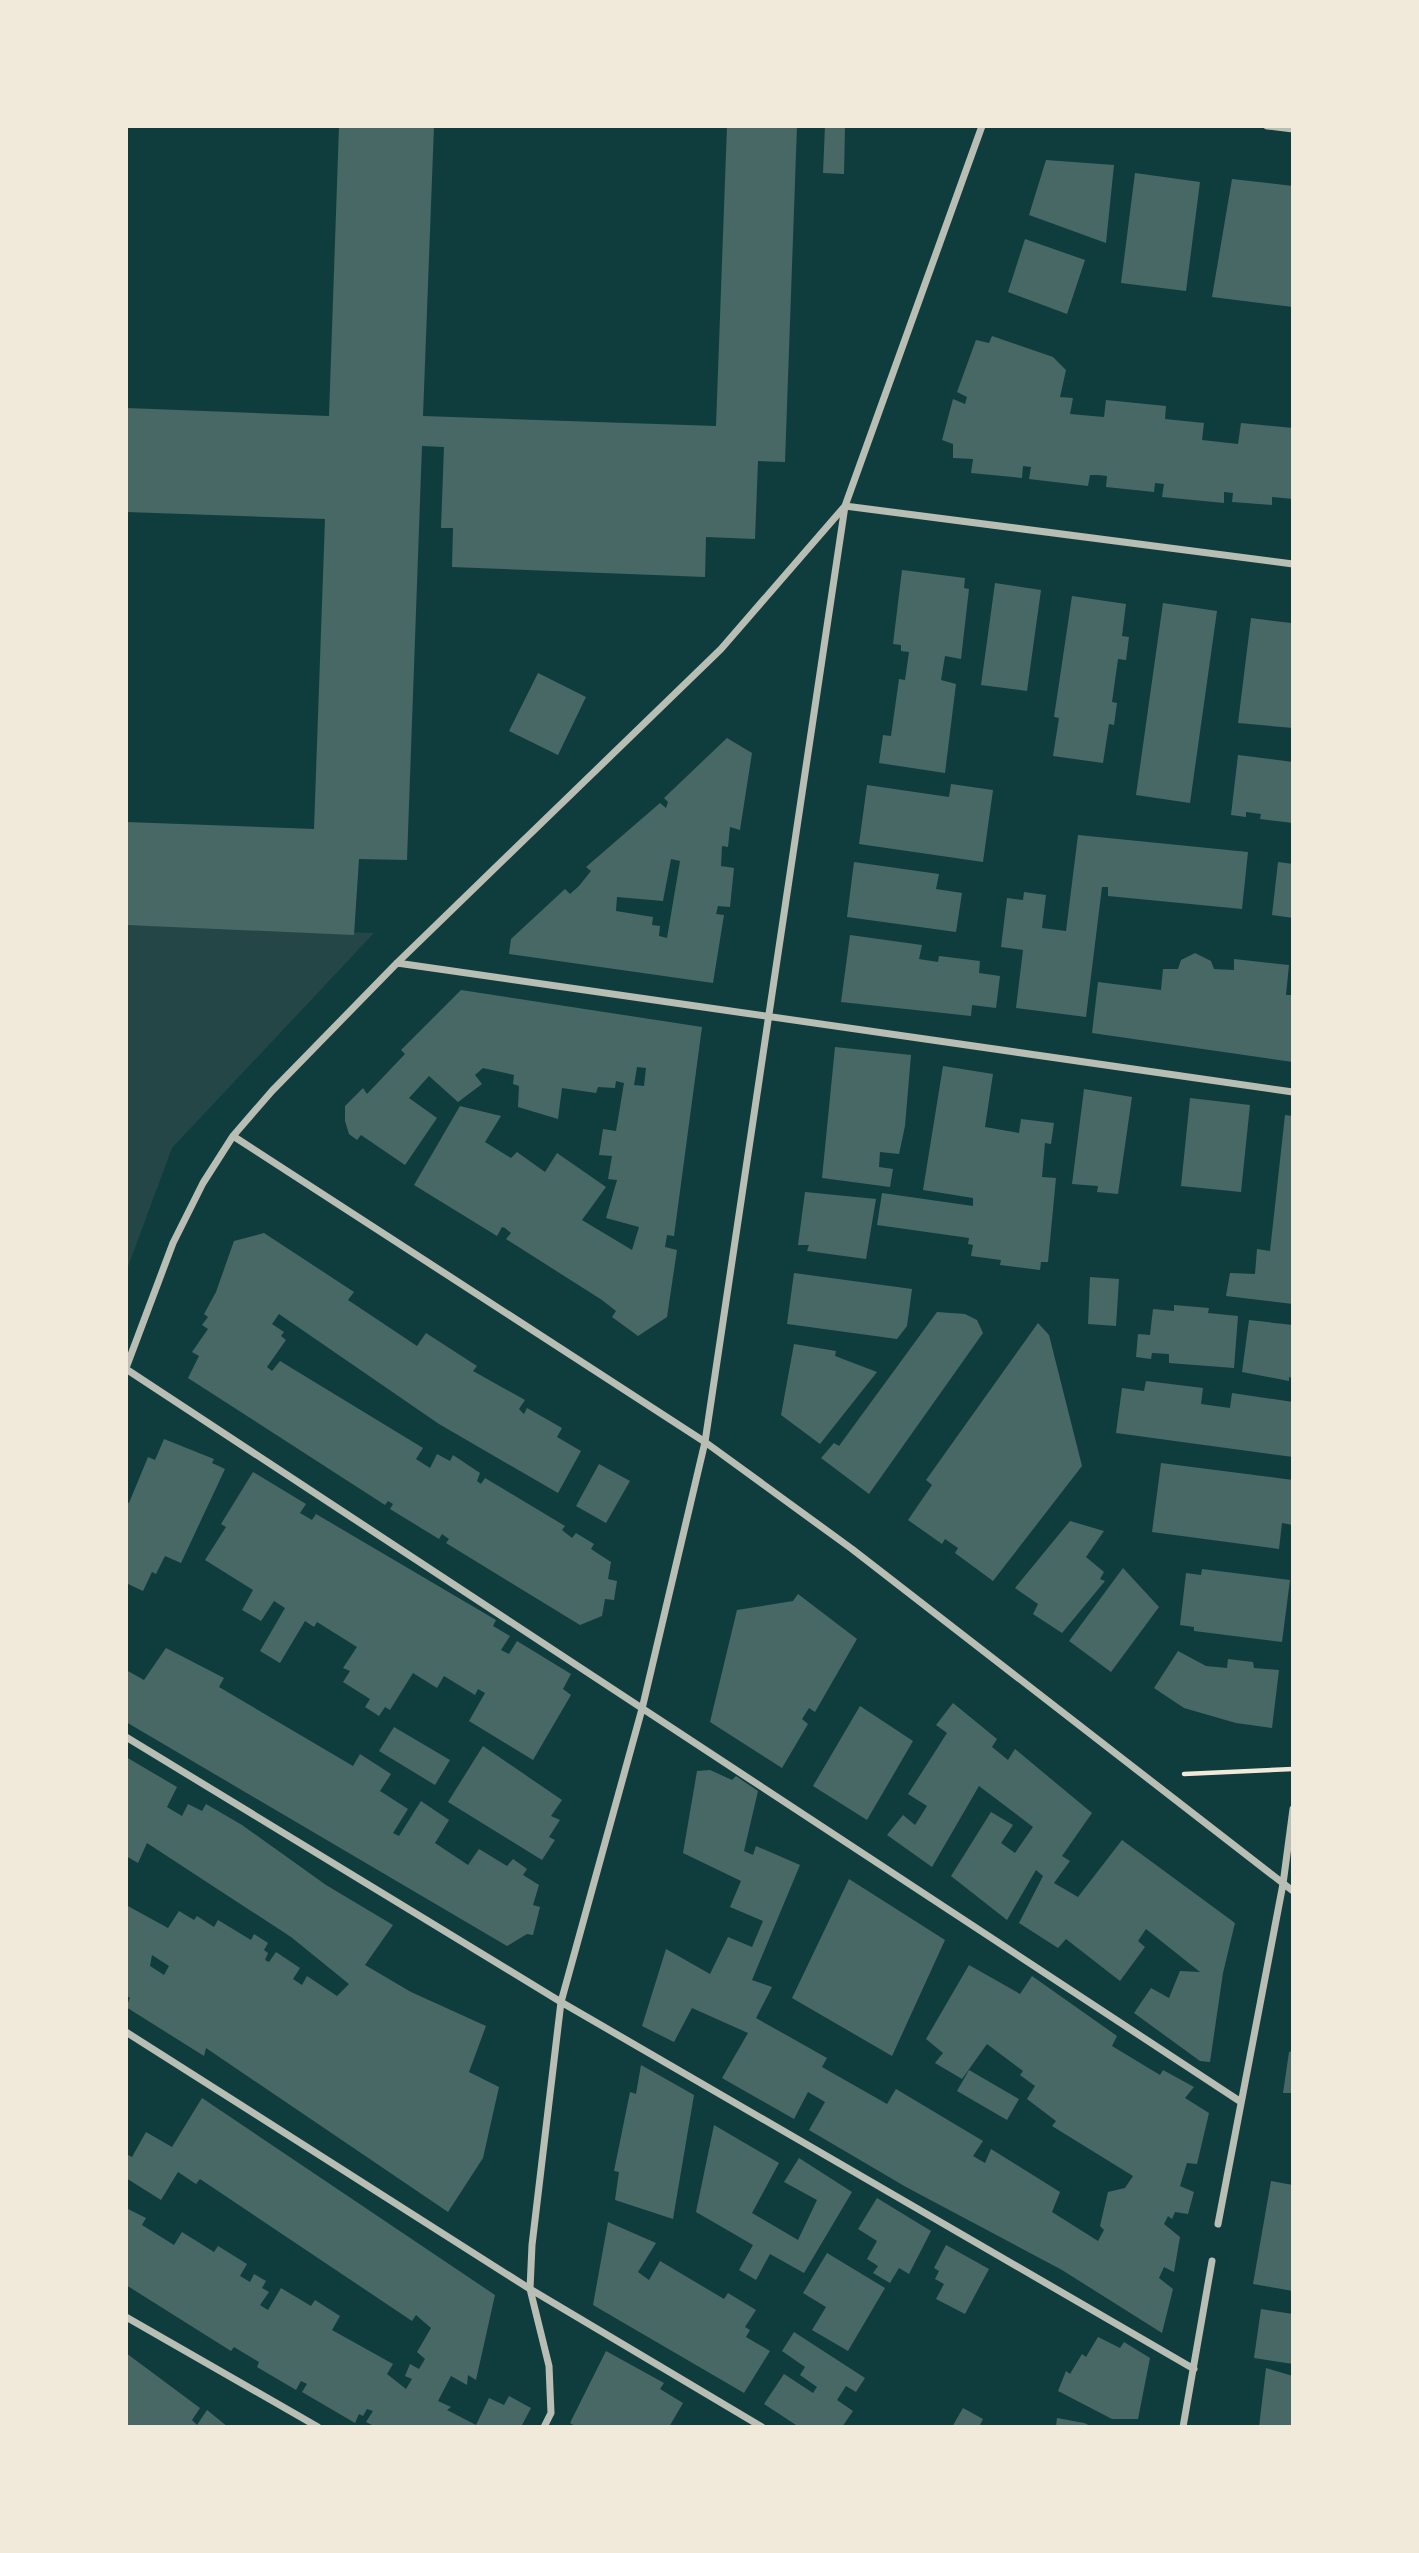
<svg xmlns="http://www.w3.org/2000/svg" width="1419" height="2553" viewBox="0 0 1419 2553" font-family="'Work Sans',sans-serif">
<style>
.green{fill:#244646}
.building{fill:#486865;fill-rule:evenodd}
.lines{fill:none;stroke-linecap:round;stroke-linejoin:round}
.path{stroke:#f1e9da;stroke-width:4.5}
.minor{stroke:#b8beb3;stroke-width:7}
</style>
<rect width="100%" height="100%" fill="#0f3d3e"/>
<path class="green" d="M126 925 374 933 172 1148 126 1272Z"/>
<path class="building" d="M339 126H434L423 416 716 426 727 126H797L785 462 758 461 755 539 706 537 705 577 452 567 453 528H441L444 447 422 446 407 860 359 859 354 935 126 925V822L314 829 325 519 126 512V408L329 416Z
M825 126H845L844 174 823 173Z
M1046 160 1114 165 1106 243 1029 215Z
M1135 173 1200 182 1186 291 1121 283Z
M1232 179 1293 186V307L1212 297Z
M1025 239 1085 260 1067 314 1008 292Z
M992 336 1053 357 1066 370 1060 397 1073 398 1070 414 1104 417 1106 400 1166 406 1165 419 1204 423 1202 440 1238 444 1241 423 1293 428V499L1272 497V505L1232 502 1233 493 1224 492V503L1162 497 1164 484 1155 483 1154 492 1106 487 1107 476 1098 475H1090L1088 486 1029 479 1031 467 1023 466 1022 478 971 473 973 459 953 458V444L942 440 953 399 965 404 967 397 957 392 976 340 989 343Z
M902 570 965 578 964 588 969 589 961 659 945 656 941 680 956 684 945 773 879 763 883 735 891 736 899 679 905 680 909 652 901 651V645L893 644Z
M995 583 1041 590 1027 691 981 685Z
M1072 596 1126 604 1122 636 1129 637 1126 660 1118 659 1112 702 1117 703 1114 725 1109 724 1103 763 1053 756 1059 718 1054 717Z
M1163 603 1217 611 1190 803 1136 795Z
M1251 618 1291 623 1293 728 1238 723Z
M538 673 586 697 558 755 509 731Z
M727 738 752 753 740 830 730 827 728 847 722 846 721 866 734 868 730 907 718 906 716 914 724 915 713 983 509 954 511 939 565 889 570 894 579 886 591 871 586 867 660 803 666 808 668 802 664 798ZM671 859 680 861 667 938 659 936 660 926 652 925 653 917 616 911 617 897 663 901Z
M1238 755 1293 762V823L1260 819 1261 814 1246 812V817L1231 815Z
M951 784 993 790 983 862 859 844 867 785 949 797Z
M1078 835 1248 852 1242 909 1108 896V887H1102L1086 1017 1016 1008 1023 950 1001 947 1007 898 1023 900 1024 892 1046 895 1042 928 1066 931Z
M854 862 939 874 936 889 962 893 956 932 847 917Z
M1278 862 1293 864V918L1272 915Z
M850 935 922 945 919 959 938 962 939 956 980 961 979 973 1000 976 996 1008 972 1005 971 1016 841 1002Z
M1195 953 1211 961 1214 969 1234 970V959L1289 965 1286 995H1293V1062L1092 1033 1098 982 1161 990 1163 969H1178L1181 960Z
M461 990 702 1027 674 1236 667 1235 665 1247 677 1250 667 1317 638 1336 612 1317 616 1311 602 1300 506 1239 511 1233 505 1228 502 1227 497 1236 414 1185 460 1106 501 1116 485 1142 511 1158 517 1152 545 1172 557 1153 606 1187 582 1220 632 1250 639 1227 606 1218 617 1180 608 1179 612 1156 599 1155 603 1129 616 1131 624 1083 616 1081 615 1088 598 1087 596 1093 562 1088 558 1119 518 1107 519 1086 513 1084 514 1075 483 1068 475 1075 482 1084 458 1102 429 1076 409 1098 437 1118 405 1165 361 1135 357 1140 349 1134 345 1121V1106L363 1088 367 1094 405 1054 401 1050ZM637 1067 646 1068 644 1086 634 1085Z
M835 1047 911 1055 905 1126 899 1154 880 1152 879 1167 893 1169 890 1187 822 1178Z
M943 1066 993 1074 985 1127 1019 1133 1021 1119 1054 1123 1051 1144 1045 1143 1042 1177 1056 1178 1048 1262H1041L1040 1270 1000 1265 1001 1260 971 1256 973 1245 968 1244 969 1238 877 1225 882 1193 973 1206V1198L923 1190Z
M1084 1089 1132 1097 1118 1194 1097 1192 1098 1186 1072 1184Z
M1190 1098 1250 1105 1241 1192 1181 1186Z
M1285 1115 1293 1116V1304L1226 1296 1230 1273 1255 1274 1257 1249 1270 1251Z
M805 1192 876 1199 866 1259 807 1251 809 1245H798Z
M264 1233 354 1292 348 1300 417 1346 426 1333 477 1366 473 1371 525 1400 519 1409 524 1414 527 1408 562 1428 557 1437 581 1451 558 1493 439 1424 279 1314 272 1324 284 1332 281 1336 286 1340 267 1367 272 1371 280 1361 423 1448 416 1459 430 1468 437 1454 450 1461 453 1455 480 1473 477 1481 481 1484 485 1478 565 1526 562 1530 572 1538 576 1533 594 1544 591 1549 611 1562 608 1579 617 1581 614 1600 605 1599 602 1616 580 1625 446 1543 449 1539 442 1534 439 1539 390 1509 393 1504 388 1501 385 1505 188 1378 199 1356 192 1352 208 1329 202 1325 208 1317 204 1314 216 1292 234 1241Z
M794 1273 912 1289 907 1326 897 1339 787 1324Z
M1090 1277 1119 1279 1116 1326 1088 1324Z
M1174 1305 1209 1308 1208 1313 1238 1316 1234 1368 1169 1363V1354L1152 1353 1151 1359 1136 1357 1138 1334 1150 1335 1153 1309 1174 1311Z
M937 1312 965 1314 977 1320 983 1333 869 1494 821 1458 834 1443 839 1446Z
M1249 1320 1293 1325V1378L1289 1377V1381L1242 1372Z
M1038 1323 1049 1335 1082 1466 993 1581 955 1553 958 1548 945 1539 942 1544 908 1520 932 1485 926 1480Z
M794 1344 836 1351 835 1356 877 1372 820 1444 781 1415Z
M1146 1381 1203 1388 1201 1404 1230 1408 1232 1393 1293 1402V1457L1116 1433 1122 1388 1144 1391Z
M164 1439 214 1459 212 1463 225 1469 181 1563 165 1556 156 1574 152 1572 143 1591 126 1583V1501L129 1503 148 1457 155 1460Z
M1161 1463 1293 1480V1525L1282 1523 1279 1549 1152 1532Z
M599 1464 630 1481 606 1523 576 1506Z
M253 1472 306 1504 300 1513 312 1520 316 1514 496 1620 493 1626 510 1636 501 1650 509 1654 517 1641 571 1674 563 1689 571 1695 533 1760 469 1721 485 1693 478 1689 475 1695 444 1676 437 1688 413 1673 390 1710 385 1707 379 1716 365 1707 370 1699 343 1682 350 1671 343 1668 357 1647 317 1622 314 1627 305 1621 280 1663 260 1651 285 1608 274 1601 261 1621 242 1610 253 1590 205 1560 226 1527 221 1524Z
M1070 1521 1104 1531 1086 1557 1104 1572 1100 1579 1105 1581 1062 1633 1033 1614 1038 1604 1015 1588Z
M1123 1568 1159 1607 1111 1672 1069 1641Z
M1202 1569 1290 1580 1282 1642 1194 1631V1627L1180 1625 1186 1573 1201 1575Z
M798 1594 857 1639 815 1712 809 1708 802 1719 808 1724 782 1768 710 1722 737 1610 793 1601Z
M166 1648 224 1678 219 1687 353 1766 360 1754 391 1774 380 1791 408 1809 393 1833 399 1836 421 1801 449 1820 435 1843 468 1865 479 1849 507 1866 513 1859 527 1869 523 1875 539 1885 533 1905 540 1907 533 1935 527 1934 507 1946 126 1722V1670L144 1680Z
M1178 1651 1206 1666 1227 1668 1228 1659 1253 1662 1254 1668 1279 1670 1272 1728 1236 1723 1184 1708 1154 1688Z
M953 1703 997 1739 992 1747 1008 1760 1015 1749 1092 1813 1062 1856 1070 1861 1054 1883 1078 1897 1122 1840 1235 1923 1223 1973 1210 2062 1200 2061 1134 2013 1151 1988 1169 1998 1180 1971 1200 1972 1146 1929 1138 1941 1145 1947 1120 1981 1066 1939 1058 1948 1019 1923 1043 1876 1036 1870 1007 1920 951 1876 991 1812 1013 1825 1001 1843 1015 1853 1033 1827 979 1786 932 1867 887 1835 903 1815 915 1825 927 1806 908 1794 947 1733 936 1725Z
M860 1706 913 1741 867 1820 813 1786Z
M394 1727 450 1760 435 1785 379 1751Z
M483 1746 562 1800 551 1816 560 1820 549 1837 555 1840 542 1860 448 1802Z
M126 1757 177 1787 167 1807 182 1816 188 1804 202 1811 206 1804 242 1825 326 1885 393 1925 365 1965 411 1992 486 2026 469 2072 499 2087 483 2158 448 2212 206 2048 204 2056 126 2007 130 1998 126 1995V1905L168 1928 179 1911 194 1920 197 1916 214 1927 218 1920 251 1940 254 1934 268 1943 264 1950 268 1953 265 1960 269 1962 276 1952 300 1968 293 1979 302 1985 307 1976 337 1996 349 1984 291 1937 147 1843 138 1863 126 1856ZM152 1955 169 1966 164 1975 150 1966Z
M710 1770 732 1780 736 1776 758 1791 744 1851 753 1855 756 1846 800 1865 752 1980 772 1987 756 2018 827 2058 822 2067 887 2104 896 2089 983 2141 973 2156 985 2163 991 2149 1060 2192 1052 2212 1098 2241 1104 2230 1100 2226 1108 2192 1125 2188 1133 2176 1052 2126 1056 2121 1027 2099 1035 2086 1020 2075 1023 2071 987 2044 962 2079 935 2063 943 2053 926 2039 969 1965 1020 1994 1032 1976 1117 2036 1112 2046 1160 2075 1163 2070 1194 2087 1185 2098 1209 2113 1197 2164 1187 2163 1180 2186 1194 2192 1188 2214 1175 2212 1172 2219 1168 2216 1164 2224 1180 2237 1174 2272 1164 2267 1159 2278 1173 2289 1162 2333 1062 2270 906 2187 809 2130 825 2102 808 2092 794 2119 722 2078 748 2033 692 2008 674 2042 642 2026 666 1949 710 1974 728 1937 752 1947 763 1921 730 1907 741 1881 683 1853 697 1771Z
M849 1879 945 1940 892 2056 792 1998Z
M1293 2051V2093H1283L1289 2052Z
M641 2065 694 2095 673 2219 615 2200 619 2172 614 2171 630 2092 636 2094Z
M969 2070 1019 2099 1007 2120 957 2091Z
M202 2098 495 2295 476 2380 468 2375 467 2385 451 2376 438 2401 451 2407 447 2410 476 2425 489 2398 504 2405 509 2396 531 2408 521 2427H376L366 2422 373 2411 367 2409 363 2416 359 2414 355 2423 302 2392 307 2384 301 2381 296 2390 257 2367 259 2362 234 2347 231 2351 126 2285V2208L146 2218 142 2225 174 2245 182 2232 214 2252 218 2246 247 2264 240 2276 250 2282 254 2274 266 2281 262 2288 269 2292 260 2305 268 2310 281 2288 311 2306 315 2300 340 2316 332 2330 393 2364 387 2374 406 2389 412 2379 405 2376 410 2364 419 2369 425 2359 417 2352 431 2328 416 2315 412 2321 200 2179 196 2184 178 2172 161 2200 126 2178V2154L132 2157 146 2132 172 2147Z
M714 2125 779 2163 752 2213 798 2240 817 2200 784 2182 799 2158 852 2192 804 2273 770 2254 756 2280 739 2270 753 2245 696 2212Z
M1271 2181 1293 2185V2291L1253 2284Z
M877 2198 931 2231 909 2274 899 2268 890 2283 873 2273 878 2266 867 2259 877 2241 858 2229Z
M608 2222 656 2243 638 2272 649 2280 660 2261 724 2299 728 2293 756 2310 745 2327 750 2330 746 2337 770 2351 744 2393 593 2305Z
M946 2245 989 2269 965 2314 936 2299 944 2284 935 2279 939 2271 934 2268Z
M827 2253 885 2288 848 2351 812 2330 826 2307 803 2293Z
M1261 2309 1293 2314V2364L1254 2358Z
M794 2332 865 2378 856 2392 846 2386 837 2400 853 2411 842 2427H799L764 2404 784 2374 813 2393 817 2387 800 2375 805 2367 782 2351Z
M1098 2337 1120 2348 1124 2342 1150 2358 1138 2419H1112L1058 2391 1066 2371 1070 2374 1082 2354 1086 2357Z
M606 2351 664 2383 660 2389 683 2403 669 2427H577L570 2423Z
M126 2353 200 2408 192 2420 197 2425 207 2410 228 2427H126Z
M1266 2368 1293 2376V2427H1259Z
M963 2408 983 2419 979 2427H952Z
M1057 2418 1084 2423 1093 2427H1056Z"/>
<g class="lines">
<path class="path" d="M1184 1774 1293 1769"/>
<path class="minor" d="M1267 126 1293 129
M845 506 1293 564
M397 963 1293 1092
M233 1136 705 1442 852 1549 1293 1891
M126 1368 173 1243 203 1183 233 1136 272 1091 397 963 721 649 845 506
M126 1369 1241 2102
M126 1737 561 2002 1194 2369
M126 2032 530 2289 762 2427
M1218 2224 1283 1884 1293 1809
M126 2317 318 2427
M544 2427 551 2413 549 2366 530 2289 532 2245 561 2002 642 1709 705 1442 845 506 982 126
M1183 2427 1212 2261"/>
</g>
<rect width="1419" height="2553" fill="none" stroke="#f1e9da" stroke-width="256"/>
</svg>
